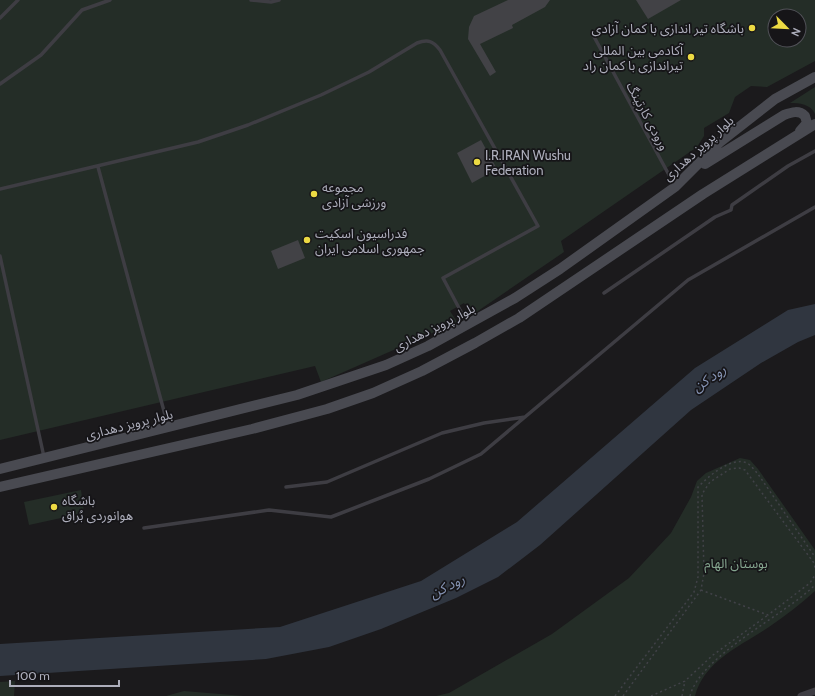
<svg xmlns="http://www.w3.org/2000/svg" width="815" height="696" viewBox="0 0 815 696" font-family="Cabin,'Noto Sans Arabic',sans-serif">
<style>
.green{fill:#242d27;fill-rule:evenodd}
.water{fill:#303640}
.building{fill:#424246}
.lines{fill:none;stroke-linecap:round;stroke-linejoin:round}
.path{stroke:#414248;stroke-width:1.5;stroke-dasharray:2 3;stroke-linecap:butt}
.lane{stroke:#3e3d43;stroke-width:3.5}
.street{stroke:#3e3d43;stroke-width:7}
.secondary{stroke:#494a51;stroke-width:10}
.poi-dot{fill:#ecda43;stroke:#161518;stroke-width:1.5}
.labels{text-anchor:middle;stroke-width:3.5;stroke-linejoin:round;paint-order:stroke}
.poi-label{font-size:13px;fill:#adaebb;stroke:#161518;text-anchor:start}
.street-label{font-size:13px;fill:#adaebb;stroke:#161518}
.park-label{font-size:13px;fill:#85a58f;stroke:#161518}
.water-label{font-size:14px;font-style:italic;fill:#8694b4;stroke:#161518}
</style>
<rect width="100%" height="100%" fill="#1b1a1c"/>
<path class="green" d="M0 0H815V61L767 87 751 86 735 97 729 113 704 128V136L697 147 561 241 564 252 472 315 464 303 450 311 457 322 321 382 315 366 0 440ZM775 16H799V40H775Z
M815 87V114C811 104 799 103 790 103Z
M740 458 750 460 758 469 815 550V591C801 604 785 616 769 627 741 646 705 660 695 696H436L449 693 552 634 629 578 671 533 691 497 697 481 706 473Z
M81 490 84 513 29 525 24 502Z
M15 681 14 696H0V682Z
M184 691 244 696H166Z"/>
<path class="water" d="M815 304V335L798 342 761 363 691 410 540 545 498 577 456 598 381 629 329 647 266 659 0 676V644L280 627 421 581 517 522 695 368 788 310Z"/>
<path class="building" d="M508 0H550L545 7 512 25 513 28 480 44 496 72 490 76 468 39 469 27 474 16Z
M636 0H681L648 19Z
M481 140 497 169 472 183 457 153Z
M298 240 305 258 278 269 271 251Z"/>
<g class="lines">
<path class="path" d="M701 590 768 615 810 583 815 575
M615 696 694 592 698 577V487C708 477 731 456 747 463 751 465 755 471 758 474L815 557
M623 696 701 590 704 573 702 494 710 482 730 469 739 468 745 470 814 563 815 568
M651 696 685 681 713 655 768 615
M682 696 685 681
M690 696C700 656 785 615 815 585"/>
<path class="lane" d="M251 0 271 2 279 0
M0 18 18 0
M592 33 675 186
M0 84 41 55 82 10 110 0
M98 167 168 426
M0 189 198 142 248 125 321 95 369 72 417 43C428 39 433 41 440 50L538 226 443 278 467 323
M0 256 44 457
M604 293 715 217 731 210 732 205 788 166 815 151
M286 487 327 482 442 433 484 423 525 417
M144 528 269 510 331 517 429 479 481 454 688 280 815 207"/>
<path class="street" d="M801 696 815 691"/>
<path class="secondary" d="M705 164 784 115C792 112 799 110 805 116L807 123 800 131
M0 469 297 395 386 365 428 346 515 298 560 269 675 187 720 142 775 99 815 77
M0 487 252 429 327 409 373 393 422 371 475 343 519 318 703 194 815 124"/>
</g>
<g class="poi-dot">
<circle cx="752" cy="28" r="4"/>
<circle cx="691" cy="57" r="4"/>
<circle cx="477" cy="162" r="4"/>
<circle cx="314" cy="194" r="4"/>
<circle cx="307" cy="240" r="4"/>
<circle cx="54" cy="507" r="4"/>
</g>
<g class="labels">
<g class="poi-label">
<text x="744" y="33" text-anchor="end">باشگاه تیر اندازی با کمان آزادی</text>
<text x="683" y="55" text-anchor="end">آکادمی بین المللی<tspan x="683" dy="15">تیراندازی با کمان راد</tspan></text>
<text x="485" y="160">I.R.IRAN Wushu<tspan x="485" dy="15">Federation</tspan></text>
<text x="322" y="192">مجموعه<tspan x="322" dy="15">ورزشی آزادی</tspan></text>
<text x="315" y="238">فدراسیون اسکیت<tspan x="315" dy="15">جمهوری اسلامی ایران</tspan></text>
<text x="62" y="505">باشگاه<tspan x="62" dy="15">هوانوردی بُراق</tspan></text>
</g>
<g class="street-label">
<text transform="translate(648 116) rotate(62)" y="5">ورودی کارتینگ</text>
<text transform="translate(698 148) rotate(-42)" y="5">بلوار پرویز دهداری</text>
<text transform="translate(434 327) rotate(-27)" y="5">بلوار پرویز دهداری</text>
<text transform="translate(129 424) rotate(-14)" y="5">بلوار پرویز دهداری</text>
</g>
<g class="park-label">
<text x="736" y="568">بوستان الهام</text>
</g>
<g class="water-label">
<text transform="translate(709 378) rotate(-34)" y="5">رود کن</text>
<text transform="translate(447 586) rotate(-27)" y="5">رود کن</text>
</g>
</g>
<g transform="translate(787 28) rotate(114)"><circle r="19" fill="#161518" stroke="#525259"/>
<path d="M0-3L7 15L0 10L-7 15Z" fill="#ecda43"/>
<text y="-6" font-size="11" font-weight="bold" text-anchor="middle" fill="#adaebb">N</text>
</g>
<path d="M10 680v6h109v-6" fill="none" stroke="#adaebb" stroke-width="2"/>
<text x="16" y="680" font-size="12" fill="#adaebb" stroke="#161518" stroke-width="3" paint-order="stroke">100 m</text>
</svg>
